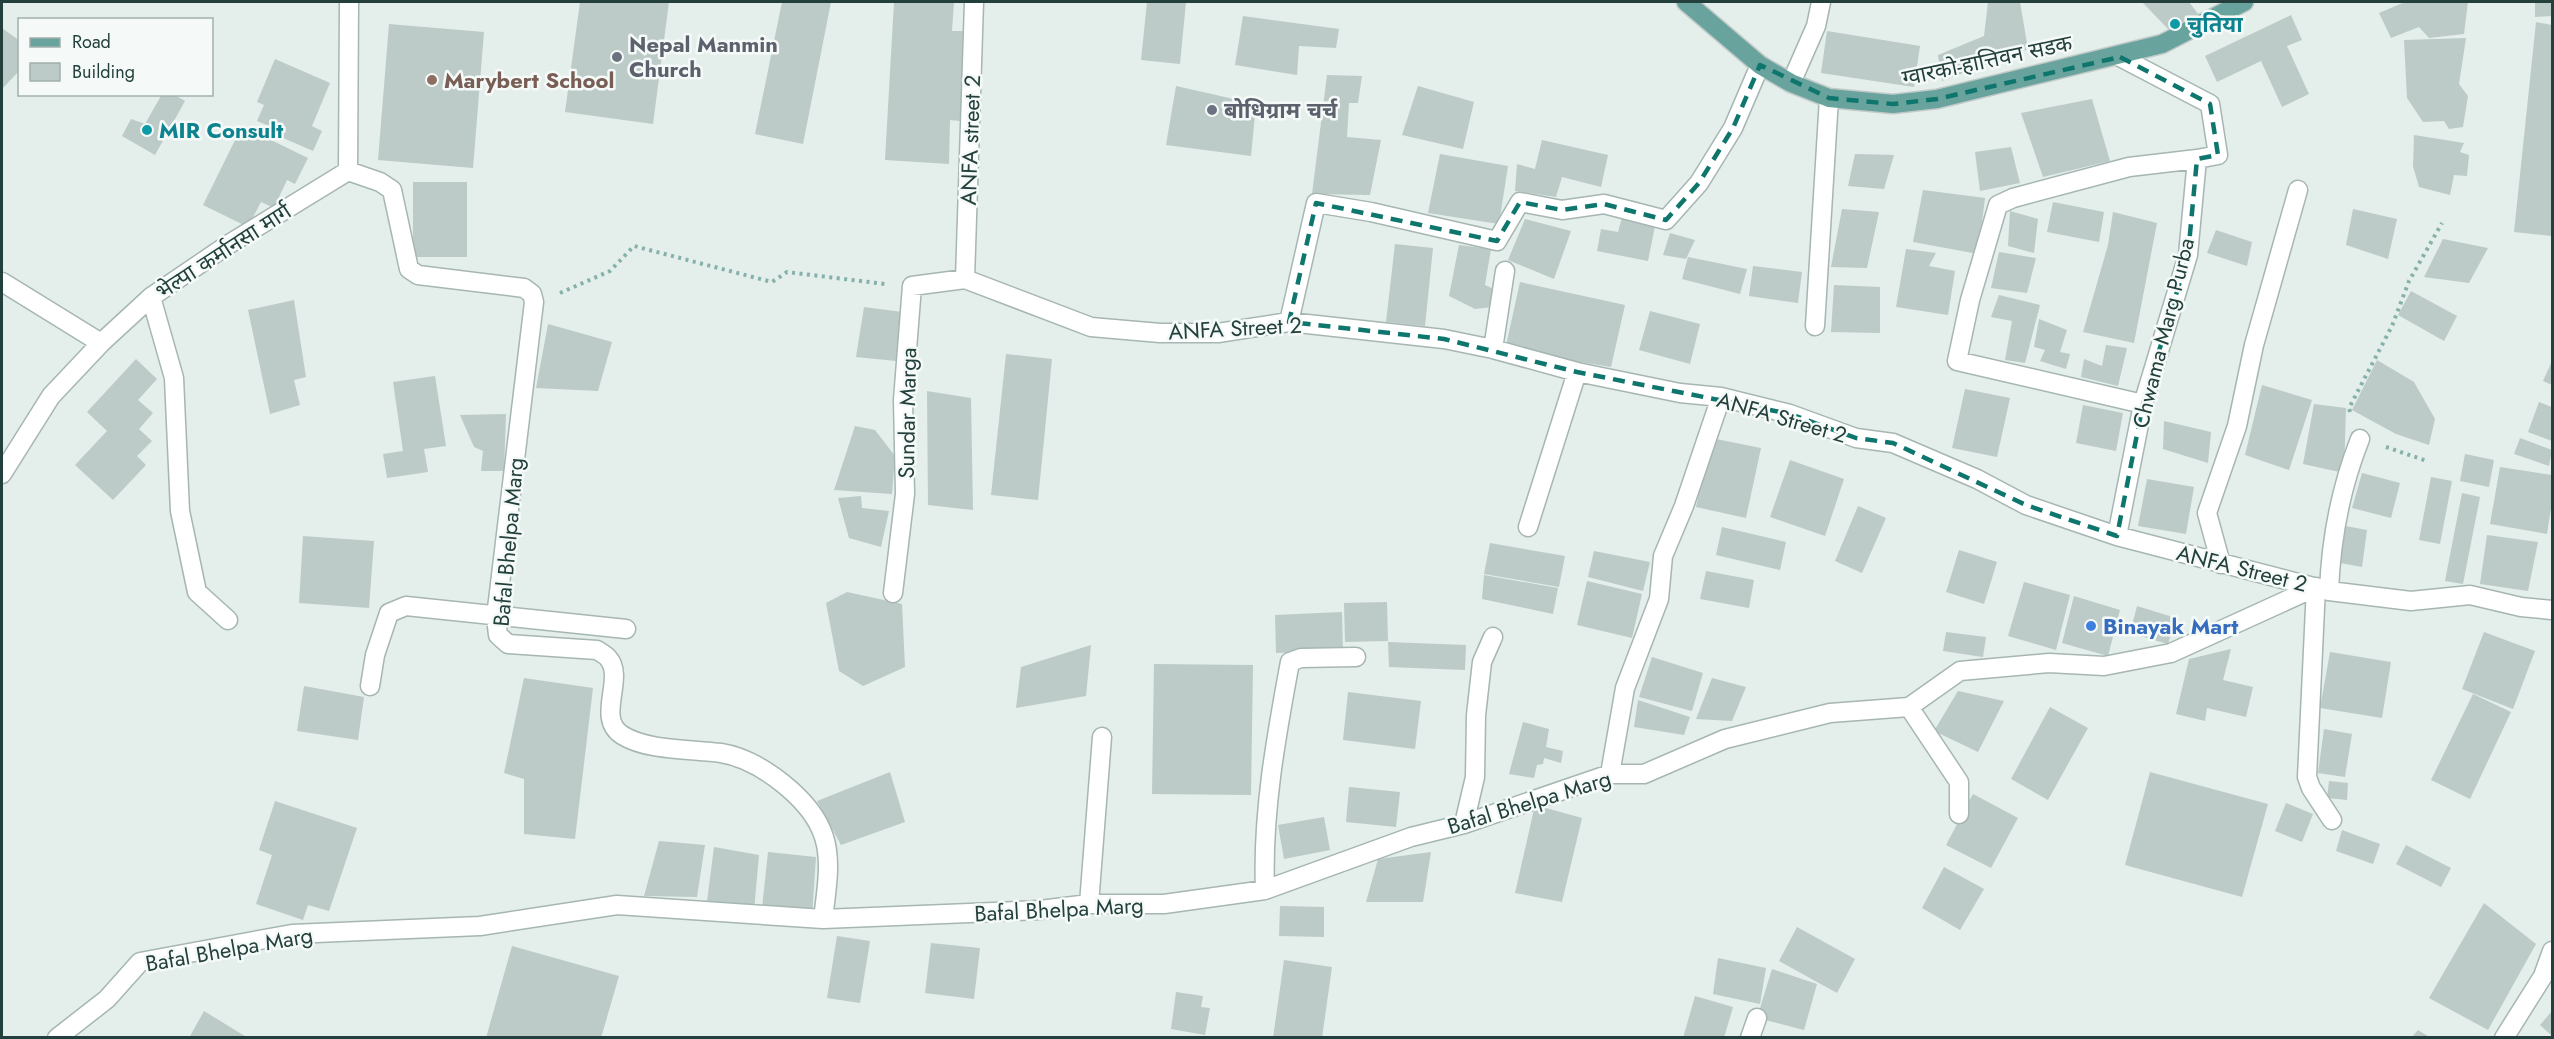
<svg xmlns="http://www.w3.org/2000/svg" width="2554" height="1039" viewBox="0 0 2554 1039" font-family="Jost,'Noto Sans Devanagari',sans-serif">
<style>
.building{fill:#bccbc7}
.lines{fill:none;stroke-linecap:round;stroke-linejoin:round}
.minor-casing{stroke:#a6b6b3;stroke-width:21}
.major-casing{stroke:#c1cac8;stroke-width:21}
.path{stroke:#85b1aa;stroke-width:4;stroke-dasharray:3 4.5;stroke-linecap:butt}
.minor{stroke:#fff;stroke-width:18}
.major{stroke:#69a39d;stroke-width:18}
.marked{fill:none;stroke:#0f766e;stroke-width:4.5;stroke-dasharray:12 8;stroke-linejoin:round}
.culture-dot{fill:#0f9aa8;stroke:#f5faf8;stroke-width:2}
.worship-dot{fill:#6b7280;stroke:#f5faf8;stroke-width:2}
.education-dot{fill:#8d6e63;stroke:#f5faf8;stroke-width:2}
.shop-dot{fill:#3f7fe0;stroke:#f5faf8;stroke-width:2}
.labels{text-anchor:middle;stroke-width:5;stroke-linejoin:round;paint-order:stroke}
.culture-label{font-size:22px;font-weight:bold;fill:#0d838f;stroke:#f5faf8;text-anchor:start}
.worship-label{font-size:22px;font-weight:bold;fill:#5b616d;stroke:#f5faf8;text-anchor:start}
.street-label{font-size:22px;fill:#23403c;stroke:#f5faf8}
.education-label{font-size:22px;font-weight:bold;fill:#785e54;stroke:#f5faf8;text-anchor:start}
.shop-label{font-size:22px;font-weight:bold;fill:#366cbe;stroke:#f5faf8;text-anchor:start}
</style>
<rect width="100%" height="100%" fill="#e4eeeb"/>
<path class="building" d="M580 2H669L653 124 565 112Z
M782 2H831L803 144 755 134Z
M894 2H954L952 31H966L960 121 950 120 949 164 885 160Z
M1147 2H1186L1180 64 1141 60Z
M1988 2H2020L2028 49 1942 81 1938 55 1984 36Z
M2142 2H2189L2199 15 2173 34Z
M2405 2H2468L2464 34 2429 38 2419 27 2391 38 2379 13Z
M2535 2H2552V16L2535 17Z
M2291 15 2302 40 2287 46 2309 94 2282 107 2261 61 2217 82 2205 56Z
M1243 16 1339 29 1336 48 1299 46 1297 75 1235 65Z
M2536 22 2552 25V236L2514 232Z
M389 24 484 32 473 168 378 160Z
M2 28 20 41V70L2 89Z
M1827 31 1920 46 1914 87 1821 73Z
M2466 38 2459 84 2468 96 2463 127 2449 129 2444 121 2423 122 2407 98 2404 40Z
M275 59 330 83 312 126 322 131 313 151 281 137 282 131 257 121 264 105 257 102Z
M1327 75 1362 76 1358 103H1349L1347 137 1381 140 1370 195 1312 194Z
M1176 86 1256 104 1251 156 1166 145Z
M1418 86 1474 102 1463 149 1402 135Z
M162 94H173L185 101 155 155 122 136 131 119 145 124Z
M2092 99 2110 161 2043 177 2021 113Z
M242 126 308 158 295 184 287 180 274 208 261 202 248 227 203 205Z
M2414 135 2464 143 2460 152 2469 155 2467 176 2454 175 2450 195 2419 187 2413 166Z
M1542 140 1608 155 1601 187 1562 177 1556 197 1515 191 1517 164 1535 169Z
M2011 147 2020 183 1980 191 1975 152Z
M1440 154 1508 166 1499 224 1428 213Z
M1855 154 1894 155 1884 189 1848 186Z
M413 182H467V257H413Z
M1923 190 1985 198 1978 254 1913 242Z
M2053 202 2104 212 2099 242 2047 232Z
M1842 209 1879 212 1867 268 1831 267Z
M2353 209 2397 219 2388 259 2346 245Z
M2010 211 2038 219 2034 253 2008 246Z
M2113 212 2157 223 2134 343 2083 332 2108 245Z
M1623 214 1655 226 1648 261 1597 251 1601 229 1618 232Z
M1525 219 1571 231 1554 279 1508 260Z
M2216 230 2252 242 2247 266 2207 253Z
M1670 233 1695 240 1686 259 1663 255Z
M2443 239 2488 248 2469 283 2424 277Z
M1395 244 1433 248 1425 326 1386 322Z
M1459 245 1491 249 1485 285 1494 289 1492 307 1475 309 1449 296Z
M1906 249 1936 253 1929 266 1955 271 1948 315 1896 307Z
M1999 252 2036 258 2027 293 1991 288Z
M1688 257 1747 269 1740 294 1682 279Z
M1753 266 1802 272 1798 303 1749 296Z
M1520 282 1625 305 1611 367 1505 350Z
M1834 285 1880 287V333L1831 332Z
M2411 291 2457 316 2444 341 2398 315Z
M1999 295 2040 305 2025 363 2005 360 2012 321 1991 317Z
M294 300 306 377 294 380 300 405 270 414 248 310Z
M864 307 902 312 896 361 856 357Z
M1650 311 1700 324 1690 364 1639 350Z
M2039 319 2067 330 2060 352 2070 354 2066 369 2040 361 2045 350 2034 347Z
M548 324 612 342 598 391 536 388Z
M2106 345 2127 348 2118 386 2081 377 2084 359 2102 366Z
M1006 354 1052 359 1038 500 991 495Z
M136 359 157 379 138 400 153 413 139 429 152 441 137 456 146 465 113 500 75 465 107 431 87 412Z
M2377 360 2414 382 2435 419 2429 445 2396 434 2352 410Z
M2552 361V385L2543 381Z
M435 376 446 446 424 449 428 472 387 478 383 454 403 451 393 382Z
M2262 385 2312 400 2289 470 2245 455Z
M1965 389 2010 398 1997 457 1952 448Z
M927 391 971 398 973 510 928 505Z
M2539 402 2552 407V441L2528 432Z
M2314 404 2346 408 2344 473 2303 464Z
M2083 405 2123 413 2116 451 2076 443Z
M506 414 504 471H481L483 451 474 447 460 415Z
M2164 421 2211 432 2208 463 2163 449Z
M855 426 875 430 895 456 892 494 834 490Z
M1711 438 1761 448 1746 518 1696 507Z
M2520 438 2552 450 2549 466 2514 454Z
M2465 454 2494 460 2489 487 2460 481Z
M1790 460 1844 479 1825 536 1770 517Z
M2500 467 2552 475V502L2547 534 2490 524Z
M2362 473 2400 483 2391 518 2352 508Z
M2431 477 2452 481 2440 544 2419 540Z
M2147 479 2194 487 2186 534 2138 526Z
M2462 493 2480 497 2463 584 2445 581Z
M861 496 862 508 889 511 881 547 849 538 838 498Z
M1858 506 1886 518 1862 573 1835 561Z
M2340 525 2367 530 2362 567 2335 562Z
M1722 527 1786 542 1780 570 1716 555Z
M2487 535 2538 542 2528 591 2480 584Z
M303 536 374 541 369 608 299 603Z
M1490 543 1565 556 1559 587 1484 574Z
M1959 550 1997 562 1984 604 1946 592Z
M1594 551 1650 562 1643 591 1588 577Z
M1706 571 1754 580 1749 608 1700 599Z
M1484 575 1558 588 1553 614 1482 599Z
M1587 581 1642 594 1632 638 1577 625Z
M2024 582 2070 595 2056 650 2008 636Z
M847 592 902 604 905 667 863 686 839 671 826 603Z
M2074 596 2120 610 2108 656 2062 643Z
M1387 602 1388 641 1345 642 1344 603Z
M2137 606 2176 618 2168 644 2130 633Z
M1342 612 1343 651 1276 653 1275 615Z
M1946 632 1986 637 1983 657 1943 651Z
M2484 632 2535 651 2513 709 2462 689Z
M1388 642 1466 645 1465 670 1389 667Z
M1091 645 1086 696 1016 708 1021 667Z
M2231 649 2223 680 2253 687 2246 717 2207 708 2205 721 2176 714 2189 659Z
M2330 652 2391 662 2382 718 2320 708Z
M1652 657 1703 673 1692 711 1639 697Z
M1154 664 1253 665 1251 795 1152 794Z
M524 678 593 688 575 839 524 834V779L504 773Z
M1712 678 1746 687 1732 721 1696 719Z
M304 686 364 697 358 740 297 731Z
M1958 691 2004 701 1978 752 1934 731Z
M1348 692 1421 701 1415 749 1343 740Z
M2473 694 2511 712 2470 799 2431 780Z
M1638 700 1690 717 1684 735 1634 727Z
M2050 707 2088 728 2048 800 2011 779Z
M1523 722 1549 729 1546 747 1563 751 1561 763 1544 758 1543 764 1537 765 1534 778 1509 774Z
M2324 729 2352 734 2345 777 2318 773Z
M890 772 905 822 841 845 817 801Z
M2150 772 2268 804 2242 897 2125 865Z
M2329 781 2348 783 2347 800 2327 798Z
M1349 787 1400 792 1396 827 1346 822Z
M1973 794 2018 818 1991 868 1946 845Z
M275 801 357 828 329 911 308 905 303 920 256 904 272 855 259 850Z
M2286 803 2313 814 2302 842 2275 831Z
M1535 805 1582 818 1562 902 1515 893Z
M1324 817 1330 850 1284 859 1278 825Z
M2342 830 2380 844 2373 864 2336 851Z
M659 841 705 845 697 897 644 896Z
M2406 845 2451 868 2441 887 2396 864Z
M714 847 759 855 754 911 707 901Z
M768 852 816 857 812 916 762 908Z
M1431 852 1423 902H1366L1378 859Z
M1944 867 1984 889 1960 930 1922 908Z
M2484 903 2536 944 2488 1030 2429 998Z
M1280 906 1324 907V937L1279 936Z
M1797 927 1855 959 1837 993 1779 961Z
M837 936 870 941 860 1003 827 998Z
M931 943 980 948 974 999 925 993Z
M512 946 619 976 601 1038H486Z
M1718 958 1766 968 1760 1004 1713 994Z
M1284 960 1332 967 1322 1038H1273Z
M1772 969 1817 984 1804 1030 1757 1018Z
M1176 992 1203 996 1201 1007 1210 1008 1205 1035 1171 1029Z
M1695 996 1733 1007 1724 1038H1683Z
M204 1011 248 1038H189Z
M2552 1011V1036L2540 1025Z
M2418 1030 2431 1038H2411Z"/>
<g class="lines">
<defs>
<path id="minor" d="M1791 83 1816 26 1821 2
M348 171 380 182 392 190 409 269 418 275 524 288 532 294 534 302 496 617 498 635 508 644 597 650C600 652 606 655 608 658 626 678 595 718 622 735 647 751 692 749 721 753 759 759 812 799 824 837 832 862 826 893 823 919L1040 910 1089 904H1164L1265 890 1411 837 1464 824 1610 774H1644L1725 739 1830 713 1909 707 1960 671 2049 663 2104 666 2171 653 2316 587
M965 279 974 2
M2 282 101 343
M151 297 174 378 180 511 197 592 228 620
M1289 322 1316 203 1371 212 1497 241 1520 202 1562 210 1604 204 1666 220 1699 183 1733 128 1760 65
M1815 326 1829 98
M1493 349 1505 271
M2143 404 1957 361 1970 300 1998 205 2013 198 2129 167 2197 159
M2 474 51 396 101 343 151 297 226 246 348 171 349 2
M1528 527 1577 372
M2117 536 2143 404 2188 255 2197 159 2218 155 2210 104 2120 57
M2221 564 2207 513 2237 426 2254 345 2298 190
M2316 587 2307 777 2311 788 2332 820
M2329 591C2331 538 2341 487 2360 439
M893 593 905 494 903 400 912 286 965 279 1091 327 1160 333H1218L1289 322 1444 339 1493 349 1577 372 1680 393 1721 397 1790 414 1856 438 1893 443 1977 479 2026 505 2117 536 2329 591 2411 601 2470 595 2521 607 2552 610
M370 686 375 655 389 613 406 606 626 629
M1909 707 1959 782V814
M1610 774 1625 688 1659 599 1663 556 1684 506 1721 397
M1464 824 1475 777 1476 715 1482 662 1493 637
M1265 890C1262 814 1276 737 1290 662L1301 658 1356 657
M1089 904 1102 737
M57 1038 107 999 140 962 292 934 480 926 617 905 823 919
M1750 1038 1757 1018
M2504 1038 2543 976 2552 951"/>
<path id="major" d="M1686 2 1760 65 1791 83 1829 98 1893 104 1937 99 2162 44 2244 2"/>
</defs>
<use href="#minor" class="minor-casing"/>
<use href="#major" class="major-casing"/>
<path class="path" d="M560 293 610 271 634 246 772 282 787 272 885 284
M2350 412 2349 408 2392 326 2409 281 2442 223
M2386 447 2427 461"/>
<use href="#minor" class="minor"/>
<use href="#major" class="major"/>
</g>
<path class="marked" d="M2120 57 2210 104 2218 155 2197 159 2188 255 2143 404 2117 536 2026 505 1893 443 1856 438 1790 414 1577 372 1444 339 1289 322 1316 203 1497 241 1520 202 1562 210 1604 204 1666 220 1699 183 1733 128 1760 65 1829 98 1893 104 1937 99Z"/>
<g class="culture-dot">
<circle cx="2175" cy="24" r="6"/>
<circle cx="147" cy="130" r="6"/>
</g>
<g class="worship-dot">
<circle cx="617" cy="57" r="6"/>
<circle cx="1212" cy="110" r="6"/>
</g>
<circle class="education-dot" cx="432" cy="80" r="6"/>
<circle class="shop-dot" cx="2091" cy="626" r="6"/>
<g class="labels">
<g class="culture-label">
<text x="2187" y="32">चुतिया</text>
<text x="159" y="138">MIR Consult</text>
</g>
<g class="worship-label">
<text x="629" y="52">Nepal Manmin<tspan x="629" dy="25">Church</tspan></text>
<text x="1224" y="118">बोधिग्राम चर्च</text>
</g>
<g class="street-label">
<text transform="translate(1987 60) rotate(-12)" y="8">ग्वारको-हात्तिवन सडक</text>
<text transform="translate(970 140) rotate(-88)" y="8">ANFA street 2</text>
<text transform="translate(223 251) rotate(-33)" y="8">भेल्पा कर्मानसा मार्ग</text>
<text transform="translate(1235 328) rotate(-3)" y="8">ANFA Street 2</text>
<text transform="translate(2163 333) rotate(-76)" y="8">Chwama Marg Purba</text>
<text transform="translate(907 413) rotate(-89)" y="8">Sundar Marga</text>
<text transform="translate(1782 417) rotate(16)" y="8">ANFA Street 2</text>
<text transform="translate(508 542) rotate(-85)" y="8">Bafal Bhelpa Marg</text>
<text transform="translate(2242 568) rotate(14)" y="8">ANFA Street 2</text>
<text transform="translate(1529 802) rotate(-17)" y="8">Bafal Bhelpa Marg</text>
<text transform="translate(1059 909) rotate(-3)" y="8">Bafal Bhelpa Marg</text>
<text transform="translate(229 949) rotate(-10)" y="8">Bafal Bhelpa Marg</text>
</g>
<g class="education-label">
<text x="444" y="88">Marybert School</text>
</g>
<g class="shop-label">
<text x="2103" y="634">Binayak Mart</text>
</g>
</g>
<rect width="2554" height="1039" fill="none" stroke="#23403c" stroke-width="6"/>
<rect x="18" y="18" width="195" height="78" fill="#f5faf8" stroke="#a1b0ad" stroke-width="1.5"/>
<rect x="30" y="38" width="30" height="9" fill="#69a39d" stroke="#a1b0ad" stroke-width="1.5"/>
<text x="72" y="48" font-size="18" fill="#23403c">Road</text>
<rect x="30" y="63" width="30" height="18" fill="#bccbc7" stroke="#a1b0ad" stroke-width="1.5"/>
<text x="72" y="78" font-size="18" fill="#23403c">Building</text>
</svg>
